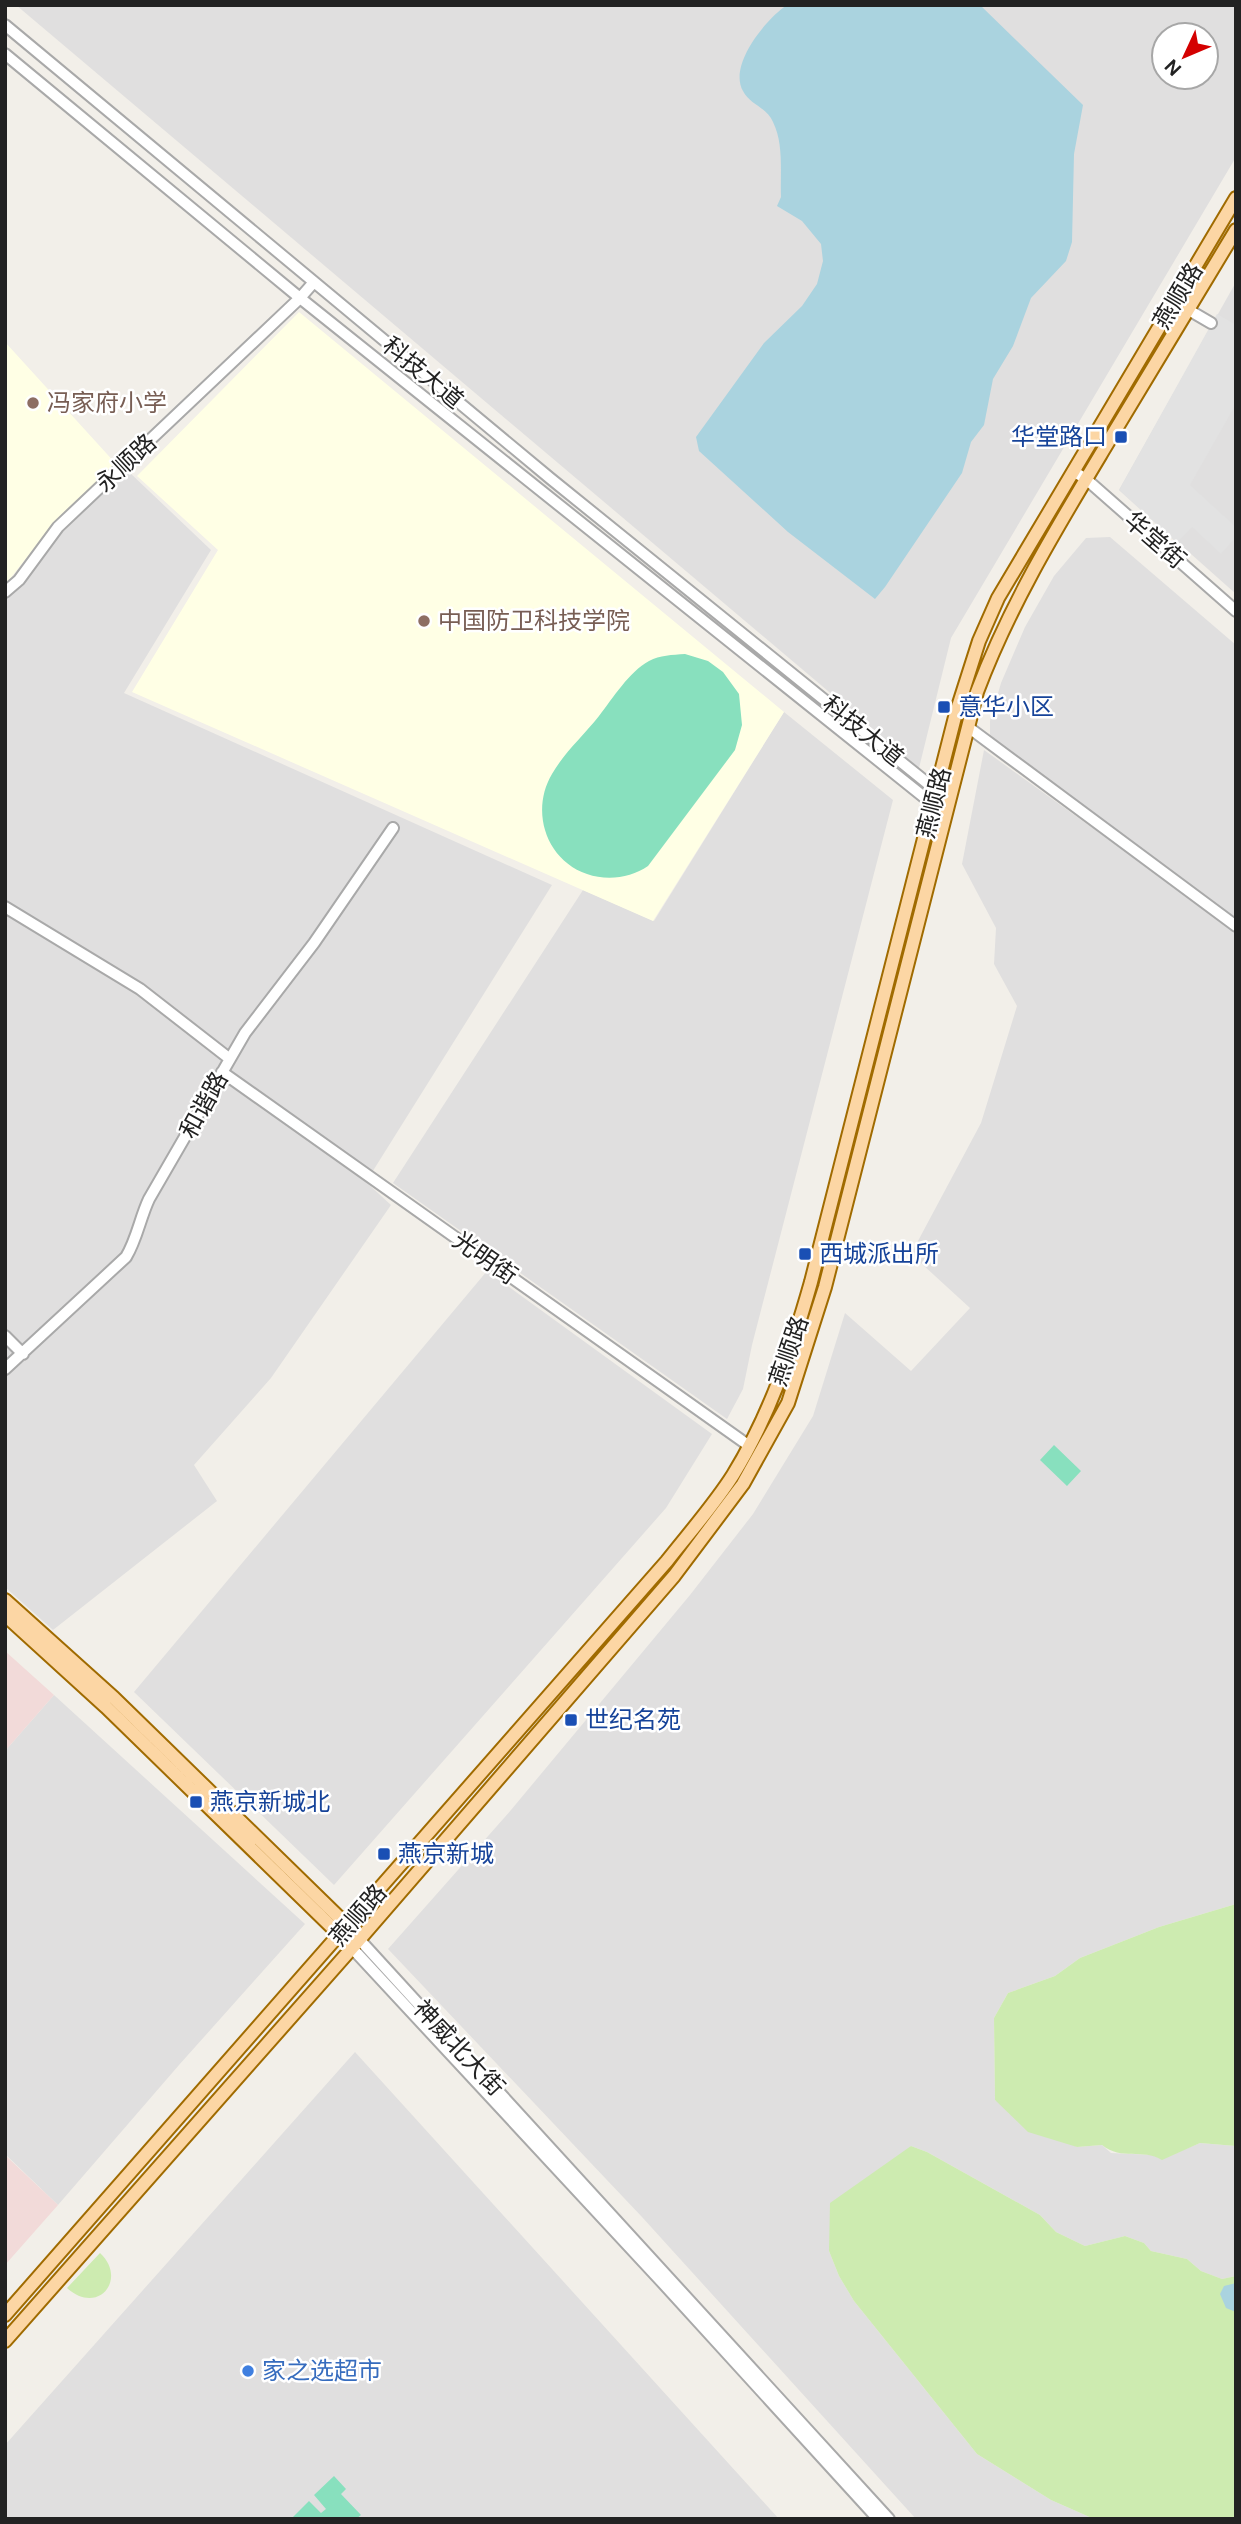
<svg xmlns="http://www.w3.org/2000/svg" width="1241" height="2524" viewBox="0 0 1241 2524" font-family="'DM Sans','Noto Sans SC',sans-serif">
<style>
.residential{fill:#e0dfdf;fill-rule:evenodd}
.commercial{fill:#f2dad9}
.education{fill:#ffffe5}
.grass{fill:#cdebb0}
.pitch{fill:#88e0be}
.parking{fill:#e2e2e2}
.water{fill:#aad3df}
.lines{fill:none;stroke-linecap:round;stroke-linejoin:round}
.minor-casing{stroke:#a9a9a9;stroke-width:14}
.major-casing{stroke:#a06b00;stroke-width:16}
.minor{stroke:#fff;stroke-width:10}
.major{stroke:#fcd6a4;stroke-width:12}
.education-dot{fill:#8d6e63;stroke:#fff;stroke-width:2.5}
.transit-dot{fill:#1a4fb4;stroke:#fff;stroke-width:2.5}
.shop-dot{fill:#3f7fe0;stroke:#fff;stroke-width:2.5}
.labels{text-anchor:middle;stroke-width:5;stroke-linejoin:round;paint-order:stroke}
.street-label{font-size:24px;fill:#222;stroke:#fff}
.education-label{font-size:24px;fill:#785e54;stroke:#fff;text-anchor:start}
.transit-label{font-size:24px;fill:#164399;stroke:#fff;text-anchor:start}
.shop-label{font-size:24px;fill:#366cbe;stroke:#fff;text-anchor:start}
</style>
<rect width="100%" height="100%" fill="#f2efe9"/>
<path class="residential" d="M16 5H1236V157L951 638 919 768ZM1164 35H1206V77H1164Z
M1236 282V594L1119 490Z
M128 471 211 550 124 693 552 885 366 1182 391 1205 271 1378 194 1465 217 1501 53 1630 5 1587V595L62 531Z
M1110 537 1236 645V924L990 741V721L1001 683 1025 627 1054 576 1086 538Z
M784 712 893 800 752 1345 743 1389 727 1419 393 1183 583 890 654 921Z
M984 750 1236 931V1904L1159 1927 1080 1958 1055 1976 1008 1993 994 2018 995 2100 1077 2147 1102 2145 1111 2153 1155 2155 1162 2159 1200 2143 1236 2146V2276L1222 2279 1201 2271 1187 2259 1151 2251 1144 2243 1125 2236 1085 2246 1056 2232 1040 2215 927 2152 911 2146 829 2251 839 2276 854 2301 977 2454 1051 2500 1094 2519H916L642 2217 388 1949 511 1810 690 1595 753 1514 813 1416 845 1313 911 1371 970 1308 911 1254 981 1123 1017 1006 994 964 996 928 962 864Z
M487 1271 712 1434 666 1508 334 1885 134 1692Z
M54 1695 305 1924 179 2065 58 2205 5 2154V1751Z
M355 2052 779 2519H5V2445Z"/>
<path class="commercial" d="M5 1651 54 1695 5 1751Z
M5 2155 58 2205 5 2265Z"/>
<path class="education" d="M299 312 784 712 653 921 132 692 218 550 137 476Z
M5 342 117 465 54 523 5 585Z"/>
<path class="grass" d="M1236 1904V2146L1200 2143 1162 2160C1142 2148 1122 2161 1102 2145L1077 2147 1028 2132 995 2100 994 2018 1008 1993 1055 1976 1080 1958 1159 1927Z
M911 2146 927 2152 1040 2215 1056 2232 1085 2246 1125 2236 1144 2243 1151 2251 1187 2259 1201 2271 1222 2279 1236 2276V2519H1094L1051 2500 977 2454 854 2301 839 2276 829 2251 830 2203Z
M100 2253C128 2279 98 2316 67 2288Z"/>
<path class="pitch" d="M685 654 708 661 723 672 739 694 742 725 735 750 648 866C631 878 607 881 587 874 546 860 530 811 552 774 564 753 584 735 599 716 613 698 629 672 649 661 660 655 672 655 685 654Z
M1054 1445 1081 1471 1067 1486 1040 1460Z
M334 2476 346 2489 341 2494 361 2515 356 2519H291L309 2501 321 2513 326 2509 314 2495Z"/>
<path class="parking" d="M1217 314 1236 325V404L1190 485 1236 527V537L1221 554 1192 527 1177 543 1119 490Z"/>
<path class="water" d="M787 5H980L1083 105 1074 154 1072 242 1066 261 1031 298 1013 346 993 379 984 425 971 442 962 473 885 587 875 599 788 532 699 451 696 437 764 343 802 306 817 284 823 261 821 244 802 221 777 206 781 197C780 173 784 144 773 122 767 107 750 105 743 91 728 65 766 19 787 5Z
M1236 2283V2312L1226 2308 1220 2294 1224 2286Z"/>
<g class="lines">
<defs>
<path id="minor" d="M5 25 551 479 937 791 948 804
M5 54 300 298 934 805
M1175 302 1211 323
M1073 471 1086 479 1236 611
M5 592 19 580 58 527 300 298 314 282
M968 727 1236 926
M5 907 140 989 230 1059
M222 1072 748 1445
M5 1336 23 1354
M5 1369 126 1257C137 1239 140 1218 149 1199L245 1033 314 943 393 828
M359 1939 889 2519
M352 1948 661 2281 878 2519"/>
<path id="major" d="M5 1600 114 1698 352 1930
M5 1615 106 1707 345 1940
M5 2315 667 1561C689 1533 714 1505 733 1475 770 1415 792 1349 811 1282L956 713 979 641 998 598 1236 198
M5 2341 352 1948 674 1576 743 1484 788 1403 825 1287 977 692C1010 604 1059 524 1107 444 1150 373 1193 301 1236 230"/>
</defs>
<use href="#minor" class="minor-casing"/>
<use href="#major" class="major-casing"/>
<use href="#minor" class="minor"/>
<use href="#major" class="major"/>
</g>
<g class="education-dot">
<circle cx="33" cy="403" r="7"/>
<circle cx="424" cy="621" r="7"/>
</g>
<g class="transit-dot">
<rect x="1114" y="430" width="14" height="14" rx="3.5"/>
<rect x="937" y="700" width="14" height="14" rx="3.5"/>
<rect x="798" y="1247" width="14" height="14" rx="3.5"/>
<rect x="564" y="1713" width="14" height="14" rx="3.5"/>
<rect x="189" y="1795" width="14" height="14" rx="3.5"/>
<rect x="377" y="1847" width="14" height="14" rx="3.5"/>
</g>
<circle class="shop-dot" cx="248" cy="2371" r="7"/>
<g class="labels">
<g class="street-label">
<text transform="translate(1178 296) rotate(-59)" y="8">燕顺路</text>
<text transform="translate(423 373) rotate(40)" y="8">科技大道</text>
<text transform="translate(126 463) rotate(-43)" y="8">永顺路</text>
<text transform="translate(1155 540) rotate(41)" y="8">华堂街</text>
<text transform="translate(863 731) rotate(39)" y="8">科技大道</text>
<text transform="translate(934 803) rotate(-76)" y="8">燕顺路</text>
<text transform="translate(204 1105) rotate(-61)" y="8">和谐路</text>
<text transform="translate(485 1258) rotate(35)" y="8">光明街</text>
<text transform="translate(789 1351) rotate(-71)" y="8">燕顺路</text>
<text transform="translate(358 1915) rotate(-49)" y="8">燕顺路</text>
<text transform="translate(459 2048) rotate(47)" y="8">神威北大街</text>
</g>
<g class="education-label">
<text x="47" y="411">冯家府小学</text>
<text x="438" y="629">中国防卫科技学院</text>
</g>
<g class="transit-label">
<text x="1107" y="445" text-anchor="end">华堂路口</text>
<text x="958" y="715">意华小区</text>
<text x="819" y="1262">西城派出所</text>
<text x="585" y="1728">世纪名苑</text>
<text x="210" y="1810">燕京新城北</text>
<text x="398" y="1862">燕京新城</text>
</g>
<g class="shop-label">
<text x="262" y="2379">家之选超市</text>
</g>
</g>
<rect width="1241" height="2524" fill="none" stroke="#222222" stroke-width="14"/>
<g transform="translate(1185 56) rotate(226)"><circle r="33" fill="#ffffff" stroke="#a7a7a7" stroke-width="2"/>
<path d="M0-5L12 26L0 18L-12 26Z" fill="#d40000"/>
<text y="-10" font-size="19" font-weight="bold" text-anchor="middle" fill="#222222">N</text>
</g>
</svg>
